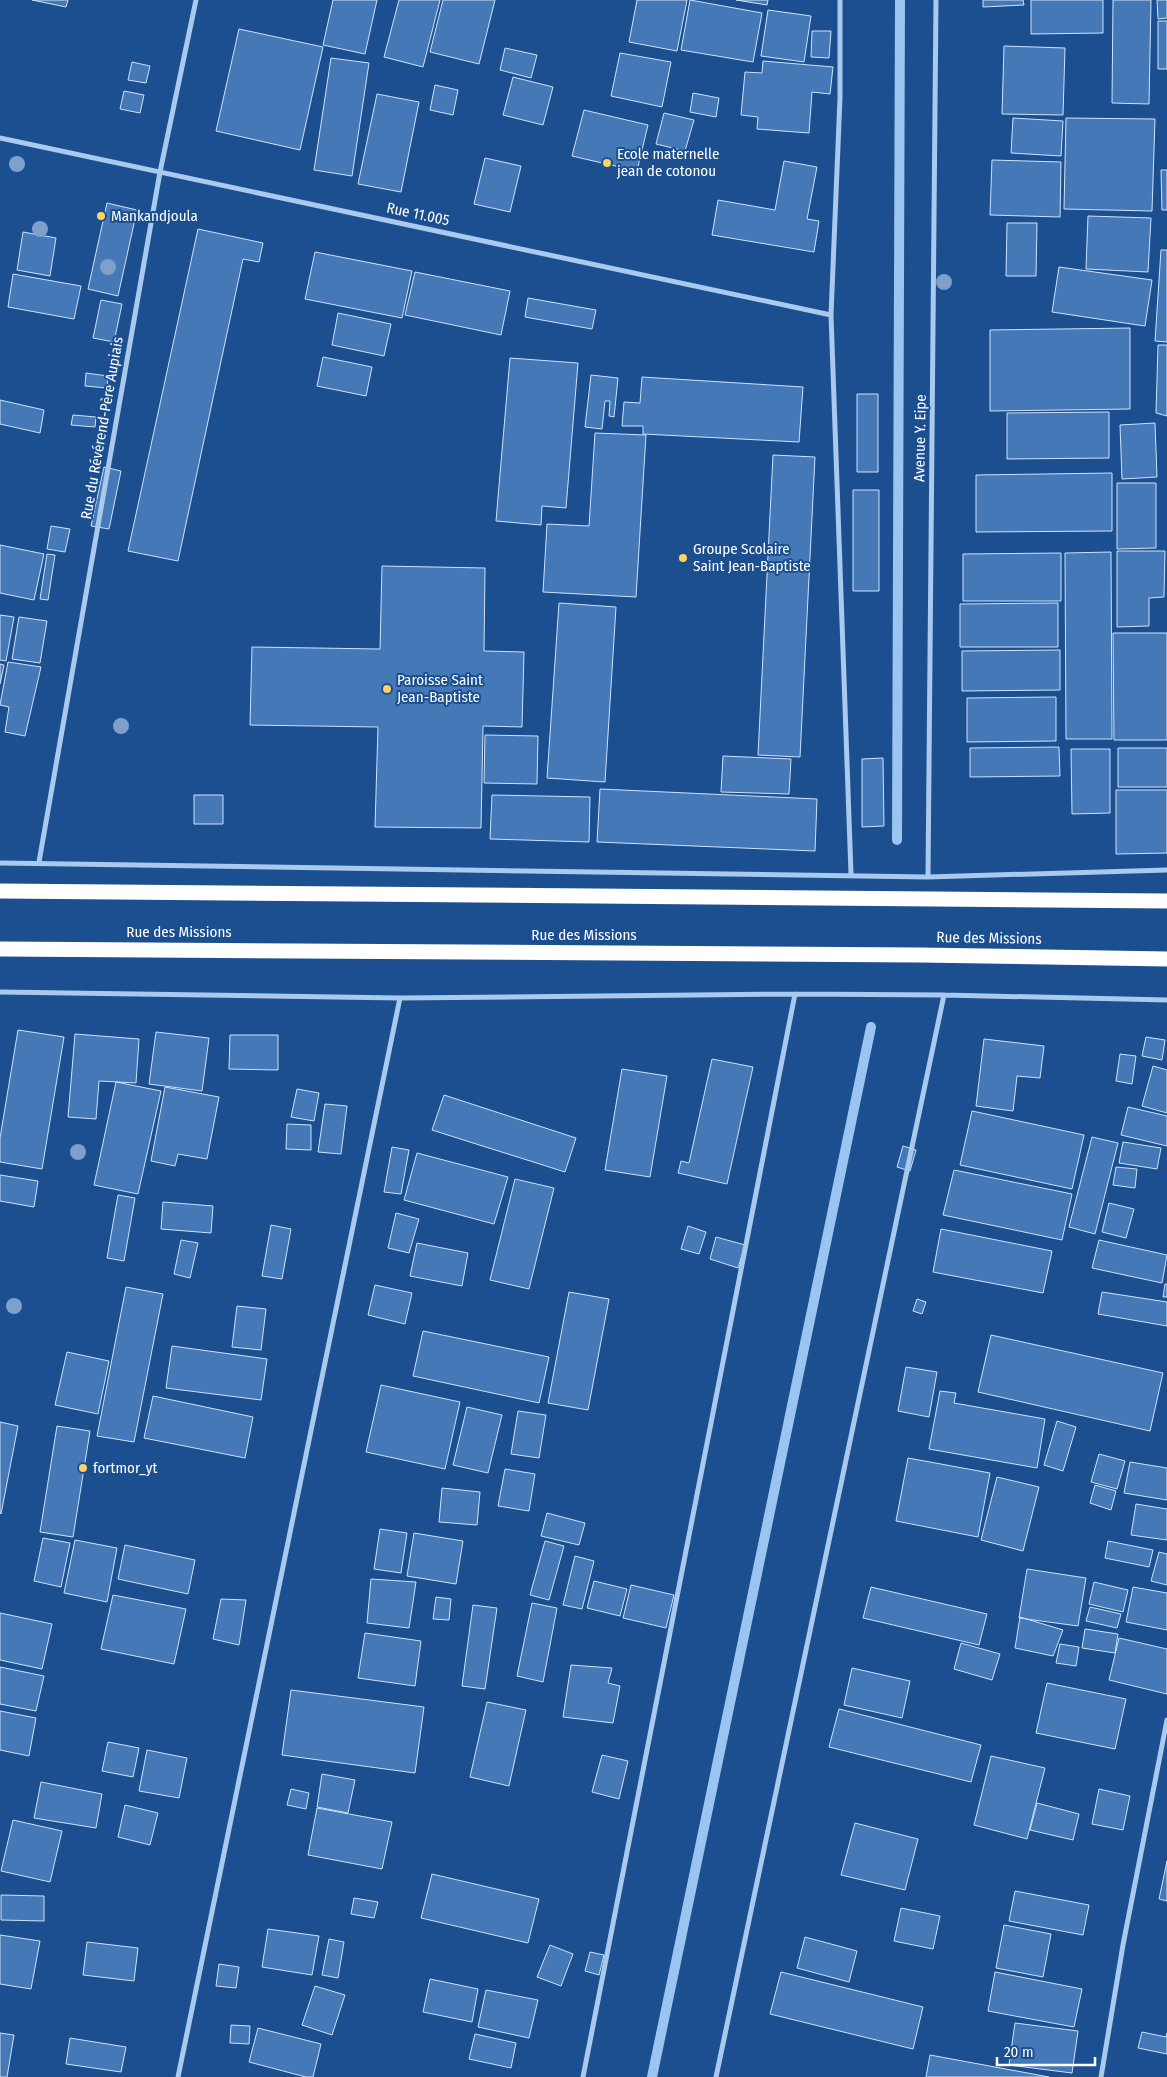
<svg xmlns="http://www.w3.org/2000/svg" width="1167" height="2077" viewBox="0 0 1167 2077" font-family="'Fira Sans Condensed',sans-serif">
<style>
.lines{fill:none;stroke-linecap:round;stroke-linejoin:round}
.stream{stroke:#9cc4f0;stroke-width:10}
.building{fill:#4478b7;stroke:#cfe3fa}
.street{stroke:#a9c9ee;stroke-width:5}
.highway{stroke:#fff;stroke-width:15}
.tree{fill:#7ea0ca}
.poi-dot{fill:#ffd166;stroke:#1b4f8f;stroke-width:2}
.labels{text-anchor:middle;stroke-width:4;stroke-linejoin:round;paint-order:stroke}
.poi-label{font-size:15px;fill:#fff;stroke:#1b4f8f;text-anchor:start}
.street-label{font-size:15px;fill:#fff;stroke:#1b4f8f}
</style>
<rect width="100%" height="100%" fill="#1b4f8f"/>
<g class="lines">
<path class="stream" d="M897 840 900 0
M652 2077 871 1027"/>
</g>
<path class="building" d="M32 0H68L66 7Z
M333 0H377L365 54 323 45Z
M399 0H440L423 67 384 57Z
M443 0H495L479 64 430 52Z
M637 0H687L677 51 629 42Z
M690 0 762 13 753 62 681 50Z
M736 0H768L767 5Z
M983 0H1023L1024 5 983 7Z
M1031 0H1103V33L1031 34Z
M1113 0H1151L1149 104 1112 103Z
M1157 0H1167V18L1158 19Z
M768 10 811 16 804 62 761 56Z
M1158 21H1167V69H1158Z
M239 29 323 47 300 150 216 131Z
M812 31H831L829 58 811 57Z
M1004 46 1065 48 1063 115 1002 114Z
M505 48 537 55 531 78 500 70Z
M620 53 671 62 662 107 611 96Z
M331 58 369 63 352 176 314 170Z
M763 61 833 67 830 94 812 92 809 133 757 129 758 117 741 115 745 72 762 73Z
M132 62 150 66 146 83 128 80Z
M513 77 553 87 543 125 503 115Z
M435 85 458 90 453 115 430 110Z
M124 91 144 95 140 113 120 109Z
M693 93 719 98 716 117 690 112Z
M377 94 419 102 401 192 358 184Z
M584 110 648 125 637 171 572 156Z
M664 113 694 120 685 151 656 144Z
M1013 118 1063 121 1061 156 1011 153Z
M1066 118 1155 119 1152 211 1064 209Z
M485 158 521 166 510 212 474 204Z
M992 160 1061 162 1060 217 990 215Z
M784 161 817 167 807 219 819 221 814 252 712 235 718 200 775 210Z
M1161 170H1167V210H1162Z
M107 203 137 210 118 296 88 289Z
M1088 216 1151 218 1148 272 1086 269Z
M1007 223H1037L1036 276H1006Z
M198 229 263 243 259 262 243 259 178 561 128 551Z
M23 232 56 238 50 276 17 270Z
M1161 250H1167V342L1155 341Z
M315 252 412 271 402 318 305 299Z
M1059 267 1152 280 1145 326 1052 312Z
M415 272 510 291 501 335 405 315Z
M13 274 81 286 74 319 8 307Z
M528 298 596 310 592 329 525 317Z
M101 300 122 304 114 342 93 338Z
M338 313 391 324 384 356 332 345Z
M1130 328V409L990 411V330Z
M1158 345H1167V416L1156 413Z
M323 357 372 367 366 396 317 386Z
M510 358 578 363 566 508 542 506 541 525 496 521Z
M86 373 108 376 107 388 85 386Z
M591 375 618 378 614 417 609 416 610 401H605L602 429 585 427Z
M642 377 803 387 799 442 643 434V426H622L624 402 640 403Z
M857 394H878V472H857Z
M0 400 44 410 40 433 0 424Z
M1109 412V458L1007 459V413Z
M73 415 96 417 95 427 71 425Z
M1155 423 1157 477 1122 479 1120 425Z
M595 433 646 435 636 597 543 592 547 524 589 526Z
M773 455 815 457 800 757 758 755Z
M104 467 121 471 109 529 91 526Z
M1112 473V531L976 532V475Z
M1117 483H1156V548L1117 549Z
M853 490H879V591H853Z
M51 526 70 529 65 552 47 549Z
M0 545 44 554 34 600 0 593Z
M1117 551H1165L1164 597 1149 598V626L1117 627Z
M1111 552 1112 739H1066L1065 553Z
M1061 553V601H963V554Z
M47 554 55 555 48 600 40 599Z
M382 566 485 568 484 651 524 652 522 727 483 726 481 828 375 827 378 727 250 725 252 647 380 649Z
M559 603 616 607 605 782 547 778Z
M1058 603V647H960V604Z
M0 615 14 617 6 661 0 660Z
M19 617 47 621 40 663 12 659Z
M1113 633H1167V740H1114Z
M1060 650V690L962 691V651Z
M8 662 41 667 25 736 5 732 9 707 0 705Z
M0 664 4 665 0 684Z
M1056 697V741L967 742V698Z
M485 735 538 736 537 784 484 783Z
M1059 747 1060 776 970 777V748Z
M1118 748H1167V787H1118Z
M1071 749H1110V813L1072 814Z
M723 756 791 759 789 794 721 792Z
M883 758 884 826 862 827V759Z
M600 789 817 799 815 851 597 842Z
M1116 790H1167V853L1116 854Z
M194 795H223V824H194Z
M492 795 590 797 589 842 490 839Z
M18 1030 64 1037 42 1169 0 1162V1138Z
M156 1032 209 1038 202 1091 149 1084Z
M75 1034 139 1039 136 1083 99 1081 96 1119 68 1117Z
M230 1035H278V1070L229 1069Z
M1146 1037 1165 1040 1162 1060 1142 1056Z
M984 1039 1044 1046 1040 1078 1017 1076 1013 1111 976 1106Z
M1120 1054 1136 1056 1132 1084 1116 1081Z
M712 1059 753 1067 727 1184 678 1173 681 1161 689 1163Z
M1153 1066 1167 1070V1113L1142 1106Z
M622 1069 667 1076 650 1177 605 1170Z
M116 1082 161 1091 138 1194 94 1185Z
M165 1087 219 1097 207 1159 178 1154 175 1166 151 1161Z
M297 1089 319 1093 314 1121 291 1117Z
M444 1095 576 1138 565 1172 432 1130Z
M325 1104 347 1106 341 1154 318 1152Z
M1128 1107 1167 1116V1146L1121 1135Z
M972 1111 1084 1135 1072 1189 960 1165Z
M287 1124 311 1125V1150L286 1149Z
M1092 1137 1118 1143 1095 1234 1069 1227Z
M1123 1142 1161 1148 1157 1169 1119 1163Z
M903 1146 916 1150 910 1171 897 1167Z
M392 1147 409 1150 401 1194 384 1192Z
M417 1153 508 1177 494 1224 404 1200Z
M1116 1167 1137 1169 1135 1188 1113 1185Z
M954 1170 1072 1194 1062 1240 943 1215Z
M0 1175 38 1181 34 1207 0 1201Z
M515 1179 554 1188 529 1289 490 1280Z
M118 1195 135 1198 124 1261 107 1258Z
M163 1202 213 1206 211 1233 161 1229Z
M1109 1203 1134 1209 1126 1238 1102 1232Z
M396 1213 419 1219 409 1253 388 1248Z
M271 1225 291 1229 282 1279 262 1276Z
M688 1226 706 1232 699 1254 681 1249Z
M941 1229 1052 1251 1043 1293 933 1272Z
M716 1237 745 1245 738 1268 710 1259Z
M181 1240 198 1243 190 1278 174 1274Z
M1099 1240 1167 1255 1162 1283 1092 1268Z
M417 1243 468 1253 462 1286 410 1276Z
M1165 1284H1167V1297H1163Z
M375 1285 412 1293 405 1324 368 1315Z
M126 1287 163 1294 134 1442 97 1436Z
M569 1292 609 1299 588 1410 548 1403Z
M1102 1292 1167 1302V1326L1098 1314Z
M917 1299 926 1302 922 1314 913 1311Z
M237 1306 266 1309 261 1350 232 1347Z
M423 1331 549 1357 539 1403 413 1376Z
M991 1335 1163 1373 1150 1431 978 1392Z
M172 1346 267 1359 261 1400 166 1388Z
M67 1352 109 1361 98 1414 55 1405Z
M906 1367 937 1372 929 1417 898 1411Z
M381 1385 460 1402 445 1469 366 1452Z
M940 1391 956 1393 954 1403 1045 1419 1037 1468 929 1449Z
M153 1396 253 1417 245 1458 144 1438Z
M467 1407 502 1415 488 1473 453 1465Z
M518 1411 546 1415 539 1458 511 1454Z
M1057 1421 1076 1427 1063 1471 1044 1465Z
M0 1422 18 1426 1 1514 0 1513Z
M57 1426 90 1431 73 1537 40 1532Z
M1099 1454 1125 1461 1117 1489 1091 1482Z
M908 1458 990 1473 978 1537 896 1521Z
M1130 1462 1167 1468V1500L1124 1493Z
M505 1469 535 1474 529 1511 498 1506Z
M997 1477 1039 1487 1023 1551 981 1540Z
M1095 1485 1116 1491 1111 1510 1090 1503Z
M442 1488 480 1492 477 1525 439 1522Z
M1136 1504 1167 1509V1540L1131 1535Z
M547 1513 585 1523 579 1545 541 1536Z
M380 1529 407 1533 401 1573 374 1569Z
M414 1533 463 1541 456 1584 407 1576Z
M43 1538 70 1543 61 1587 34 1581Z
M75 1540 117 1548 107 1602 64 1593Z
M545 1541 564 1546 549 1600 530 1595Z
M1108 1541 1153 1550 1149 1567 1105 1558Z
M125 1545 195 1560 188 1594 118 1579Z
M1159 1552 1167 1554V1585L1151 1581Z
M575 1556 594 1561 582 1609 563 1605Z
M1027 1569 1086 1578 1078 1626 1019 1618Z
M371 1579 416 1582 409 1628 367 1623Z
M594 1581 627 1589 620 1616 587 1608Z
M1094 1582 1128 1590 1123 1612 1089 1604Z
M631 1585 674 1595 666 1628 623 1618Z
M871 1587 987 1614 979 1645 863 1618Z
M1133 1587 1167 1593V1630L1126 1622Z
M113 1595 186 1609 174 1664 101 1649Z
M436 1597 451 1599 449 1620 433 1619Z
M221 1599 246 1600 239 1645 213 1639Z
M532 1603 557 1608 543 1682 517 1676Z
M473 1605 497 1608 485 1689 462 1686Z
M1090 1607 1121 1614 1117 1628 1086 1621Z
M0 1613 52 1624 42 1669 0 1660Z
M1020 1617 1063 1630 1053 1656 1015 1648Z
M1085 1629 1118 1634 1115 1653 1082 1648Z
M365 1633 421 1641 415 1686 358 1678Z
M1119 1638 1167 1649V1694L1109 1680Z
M961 1643 1000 1654 992 1680 954 1669Z
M1060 1644 1079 1647 1076 1666 1056 1663Z
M571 1665 612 1668 608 1683 620 1686 613 1723 563 1717Z
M0 1667 44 1676 36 1711 0 1704Z
M852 1668 910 1681 902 1718 844 1705Z
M1047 1683 1126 1699 1115 1749 1036 1733Z
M291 1690 424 1707 415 1773 282 1755Z
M487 1702 526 1710 509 1786 470 1777Z
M839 1709 981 1745 971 1782 829 1747Z
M0 1711 36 1718 29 1756 0 1750Z
M108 1742 139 1748 133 1777 102 1771Z
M147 1750 187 1758 179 1798 139 1791Z
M602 1755 628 1761 619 1799 592 1792Z
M991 1756 1045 1768 1027 1839 974 1825Z
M322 1774 355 1780 348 1813 317 1807Z
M41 1782 102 1794 96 1828 34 1818Z
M291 1789 309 1793 306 1809 287 1805Z
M1099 1789 1130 1796 1123 1830 1092 1824Z
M1037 1803 1079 1814 1073 1840 1030 1830Z
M125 1805 158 1813 150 1845 118 1837Z
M317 1808 392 1822 382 1869 308 1855Z
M13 1820 62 1831 50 1882 1 1871Z
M855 1823 918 1839 905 1890 841 1875Z
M1167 1861V1901L1159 1899Z
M432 1874 539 1899 528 1943 421 1918Z
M1015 1891 1089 1905 1083 1935 1009 1921Z
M1 1895 44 1896V1921L1 1920Z
M354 1898 378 1902 374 1918 351 1914Z
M901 1908 940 1916 933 1949 894 1941Z
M1004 1925 1051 1934 1043 1977 996 1968Z
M268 1929 319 1936 312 1975 262 1967Z
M0 1935 40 1941 31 1989 0 1984Z
M805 1937 857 1951 849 1982 797 1968Z
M329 1939 344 1942 338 1978 322 1975Z
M87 1942 138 1948 134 1981 83 1975Z
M550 1945 573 1954 561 1986 537 1977Z
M590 1952 604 1955 599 1975 585 1971Z
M219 1964 239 1967 236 1988 216 1986Z
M781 1972 923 2007 913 2049 770 2014Z
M995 1972 1082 1989 1074 2027 988 2011Z
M430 1979 478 1989 472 2022 423 2012Z
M315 1986 345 1995 332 2035 302 2025Z
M486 1990 538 2000 529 2038 478 2027Z
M1015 2023 1078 2031 1072 2073 1009 2065Z
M231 2025 250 2026 249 2044 230 2043Z
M258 2028 321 2044 313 2077H306L249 2062Z
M1142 2032 1166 2037 1167 2033V2054L1138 2048Z
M0 2033 14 2035 7 2077H0Z
M475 2034 516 2043 511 2068 469 2059Z
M70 2038 126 2047 121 2072 66 2064Z
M930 2055 1049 2077H926Z"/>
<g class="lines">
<path class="street" d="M840 0V98L831 315 851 874
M0 138 831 315
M39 862 160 172 196 0
M0 863 928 877 1167 870
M928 877 936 0
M0 992 400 998 795 994 944 995 1167 1000
M178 2077 400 998
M583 2077 795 994
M716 2077 944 995
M1101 2077 1123 1945 1167 1720"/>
<path class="highway" d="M0 891 1167 901
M0 949 919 955 1167 959"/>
</g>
<g class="tree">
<circle cx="17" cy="164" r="8"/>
<circle cx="40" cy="229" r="8"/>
<circle cx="108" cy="267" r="8"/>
<circle cx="944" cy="282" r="8"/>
<circle cx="121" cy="726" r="8"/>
<circle cx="78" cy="1152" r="8"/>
<circle cx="14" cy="1306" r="8"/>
</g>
<g class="poi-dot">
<circle cx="607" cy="163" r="5"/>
<circle cx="101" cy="216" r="5"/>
<circle cx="683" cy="558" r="5"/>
<circle cx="387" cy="689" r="5"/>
<circle cx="83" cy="1468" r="5"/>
</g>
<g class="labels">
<g class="poi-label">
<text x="617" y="159">Ecole maternelle<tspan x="617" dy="17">jean de cotonou</tspan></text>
<text x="111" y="221">Mankandjoula</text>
<text x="693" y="554">Groupe Scolaire<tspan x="693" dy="17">Saint Jean-Baptiste</tspan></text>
<text x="397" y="685">Paroisse Saint<tspan x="397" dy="17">Jean-Baptiste</tspan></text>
<text x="93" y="1473">fortmor_yt</text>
</g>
<g class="street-label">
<text transform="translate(418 214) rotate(12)" y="5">Rue 11.005</text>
<text transform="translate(102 428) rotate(-80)" y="5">Rue du Révérend-Père Aupiais</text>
<text transform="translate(920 438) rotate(-89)" y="5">Avenue Y. Eipe</text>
<text x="179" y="937">Rue des Missions</text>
<text x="584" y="940">Rue des Missions</text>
<text transform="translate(989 938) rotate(1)" y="5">Rue des Missions</text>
</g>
</g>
<path d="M997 2057v8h98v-8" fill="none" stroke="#ffffff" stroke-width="2.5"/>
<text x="1004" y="2057" font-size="15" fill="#ffffff" stroke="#1b4f8f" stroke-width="4" paint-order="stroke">20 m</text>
</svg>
